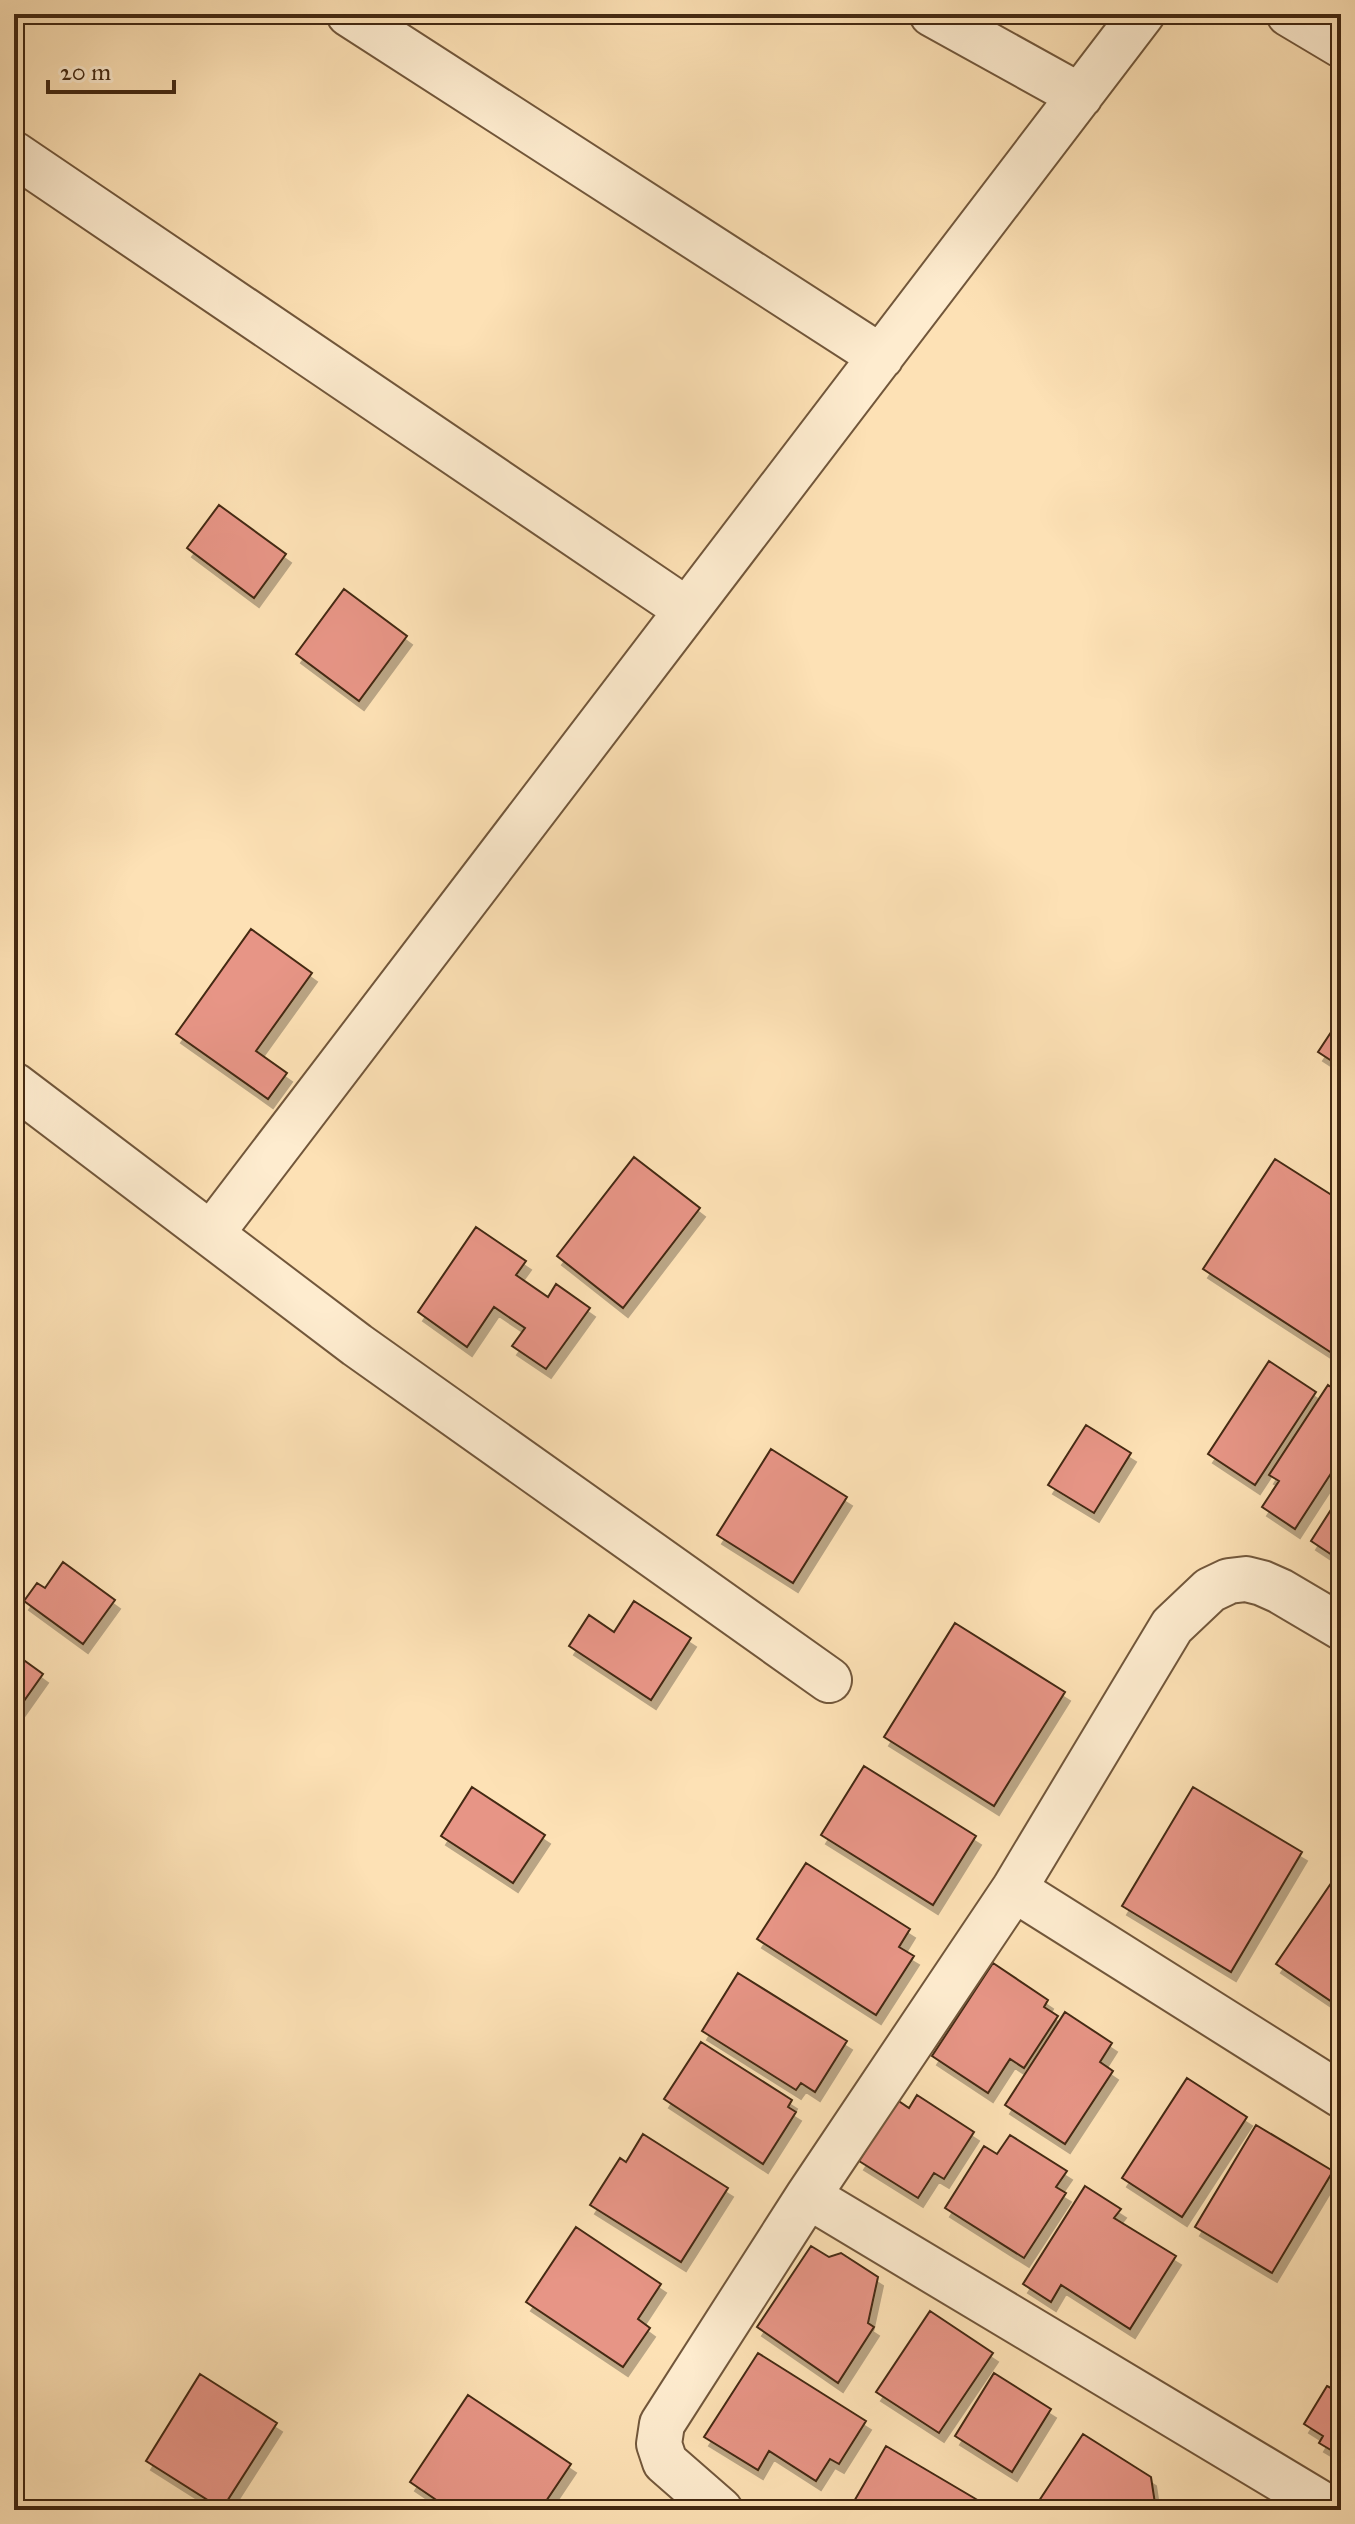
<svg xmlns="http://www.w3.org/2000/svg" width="1355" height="2524" viewBox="0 0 1355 2524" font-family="'IM FELL Great Primer',serif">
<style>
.building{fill:#e79586;stroke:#442912;stroke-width:2;filter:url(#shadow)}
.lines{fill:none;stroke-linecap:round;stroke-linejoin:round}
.street-casing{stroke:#72573b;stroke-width:48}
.street{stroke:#feeccf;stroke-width:44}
</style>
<defs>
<filter id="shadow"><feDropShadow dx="5" dy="9" stdDeviation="0" flood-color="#0004"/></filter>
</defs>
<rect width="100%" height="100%" fill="#fde1b5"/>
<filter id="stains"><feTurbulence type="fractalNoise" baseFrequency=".0025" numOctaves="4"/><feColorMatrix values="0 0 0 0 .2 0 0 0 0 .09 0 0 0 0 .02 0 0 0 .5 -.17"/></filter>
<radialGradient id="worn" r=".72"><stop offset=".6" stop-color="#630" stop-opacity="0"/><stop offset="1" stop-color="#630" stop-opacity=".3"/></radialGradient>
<path class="building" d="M219 505 286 554 254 598 187 548Z
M344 589 407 636 359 701 296 654Z
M251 929 312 973 256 1051 287 1073 268 1099 176 1034Z
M1341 1017V1067L1318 1052Z
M634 1157 700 1208 623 1308 557 1256Z
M1275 1159 1341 1201V1359L1203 1269Z
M476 1227 526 1261 516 1275 548 1297 556 1284 590 1308 546 1369 512 1346 525 1328 494 1307 467 1347 418 1312Z
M1269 1361 1316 1392 1255 1485 1208 1454Z
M1328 1385 1341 1394V1458L1295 1529 1262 1507 1279 1481 1269 1475Z
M1086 1425 1131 1453 1094 1513 1048 1485Z
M771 1449 847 1497 793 1583 717 1535Z
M1341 1494V1561L1311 1541Z
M63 1562 115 1600 83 1644 24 1601 37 1583 45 1588Z
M634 1601 691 1638 651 1700 569 1646 589 1615 614 1632Z
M955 1623 1065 1692 994 1806 884 1737Z
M14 1653 43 1674 14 1715Z
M864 1766 976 1836 933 1905 821 1835Z
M472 1787 545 1835 513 1883 441 1836Z
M1193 1787 1302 1852 1231 1972 1122 1906Z
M806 1863 910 1929 899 1947 914 1956 876 2015 757 1939Z
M1338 1873 1341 1876V2008L1276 1964Z
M993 1963 1048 2000 1044 2007 1058 2016 1024 2068 1010 2059 988 2093 932 2056Z
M738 1973 847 2041 815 2092 801 2083 796 2090 702 2031Z
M1065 2012 1112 2043 1100 2062 1113 2071 1065 2144 1005 2105Z
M701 2042 792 2100 788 2107 796 2112 763 2164 664 2099Z
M1187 2078 1247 2117 1182 2217 1122 2178Z
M917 2095 974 2132 944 2179 934 2173 918 2198 859 2161 897 2100 909 2108Z
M1256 2125 1333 2171 1272 2273 1195 2227Z
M643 2134 728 2188 681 2262 590 2205 620 2158 626 2162Z
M1010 2135 1067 2171 1056 2187 1066 2193 1024 2258 945 2208 984 2146 997 2154Z
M1085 2186 1121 2209 1114 2218 1176 2256 1130 2329 1061 2285 1051 2302 1023 2284Z
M576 2227 661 2284 638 2319 650 2328 623 2367 526 2302Z
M811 2246 829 2257 841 2253 878 2277 868 2323 874 2327 838 2383 757 2327Z
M930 2311 993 2353 939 2433 876 2392Z
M758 2353 866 2421 839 2464 830 2459 816 2481 769 2451 758 2470 704 2437Z
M994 2373 1051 2409 1012 2472 955 2436Z
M200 2374 277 2423 222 2509 146 2461Z
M1327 2386 1341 2393V2456L1319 2443 1323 2436 1304 2424Z
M468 2395 571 2464 540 2510H451L410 2482Z
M1083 2434 1151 2477 1156 2510H1033Z
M886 2446 986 2505 983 2510H849Z"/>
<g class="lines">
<defs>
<path id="street" d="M349 14 881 357
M932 14 1080 96
M1289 14 1341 45
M14 154 687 610
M14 1085 357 1345 829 1680
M211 1234 1142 14
M1014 1889 1341 2095
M808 2196 1332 2510
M720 2510 665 2462 659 2444 662 2424 808 2196 1014 1889 1172 1626 1210 1590 1229 1581 1246 1579 1262 1583 1280 1591 1341 1627"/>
</defs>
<use href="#street" class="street-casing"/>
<use href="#street" class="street"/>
</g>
<rect width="1355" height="2524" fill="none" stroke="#fde1b5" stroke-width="48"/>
<rect x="16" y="16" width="1323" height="2492" fill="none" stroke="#442912" stroke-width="4"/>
<rect x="24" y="24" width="1307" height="2476" fill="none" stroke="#442912" stroke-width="2"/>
<path d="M48 80v12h126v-12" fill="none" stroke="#442912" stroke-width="4"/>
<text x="60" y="80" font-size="24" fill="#442912" stroke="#feeccf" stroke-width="6" paint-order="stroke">20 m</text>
<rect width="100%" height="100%" filter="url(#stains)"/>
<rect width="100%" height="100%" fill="url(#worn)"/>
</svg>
